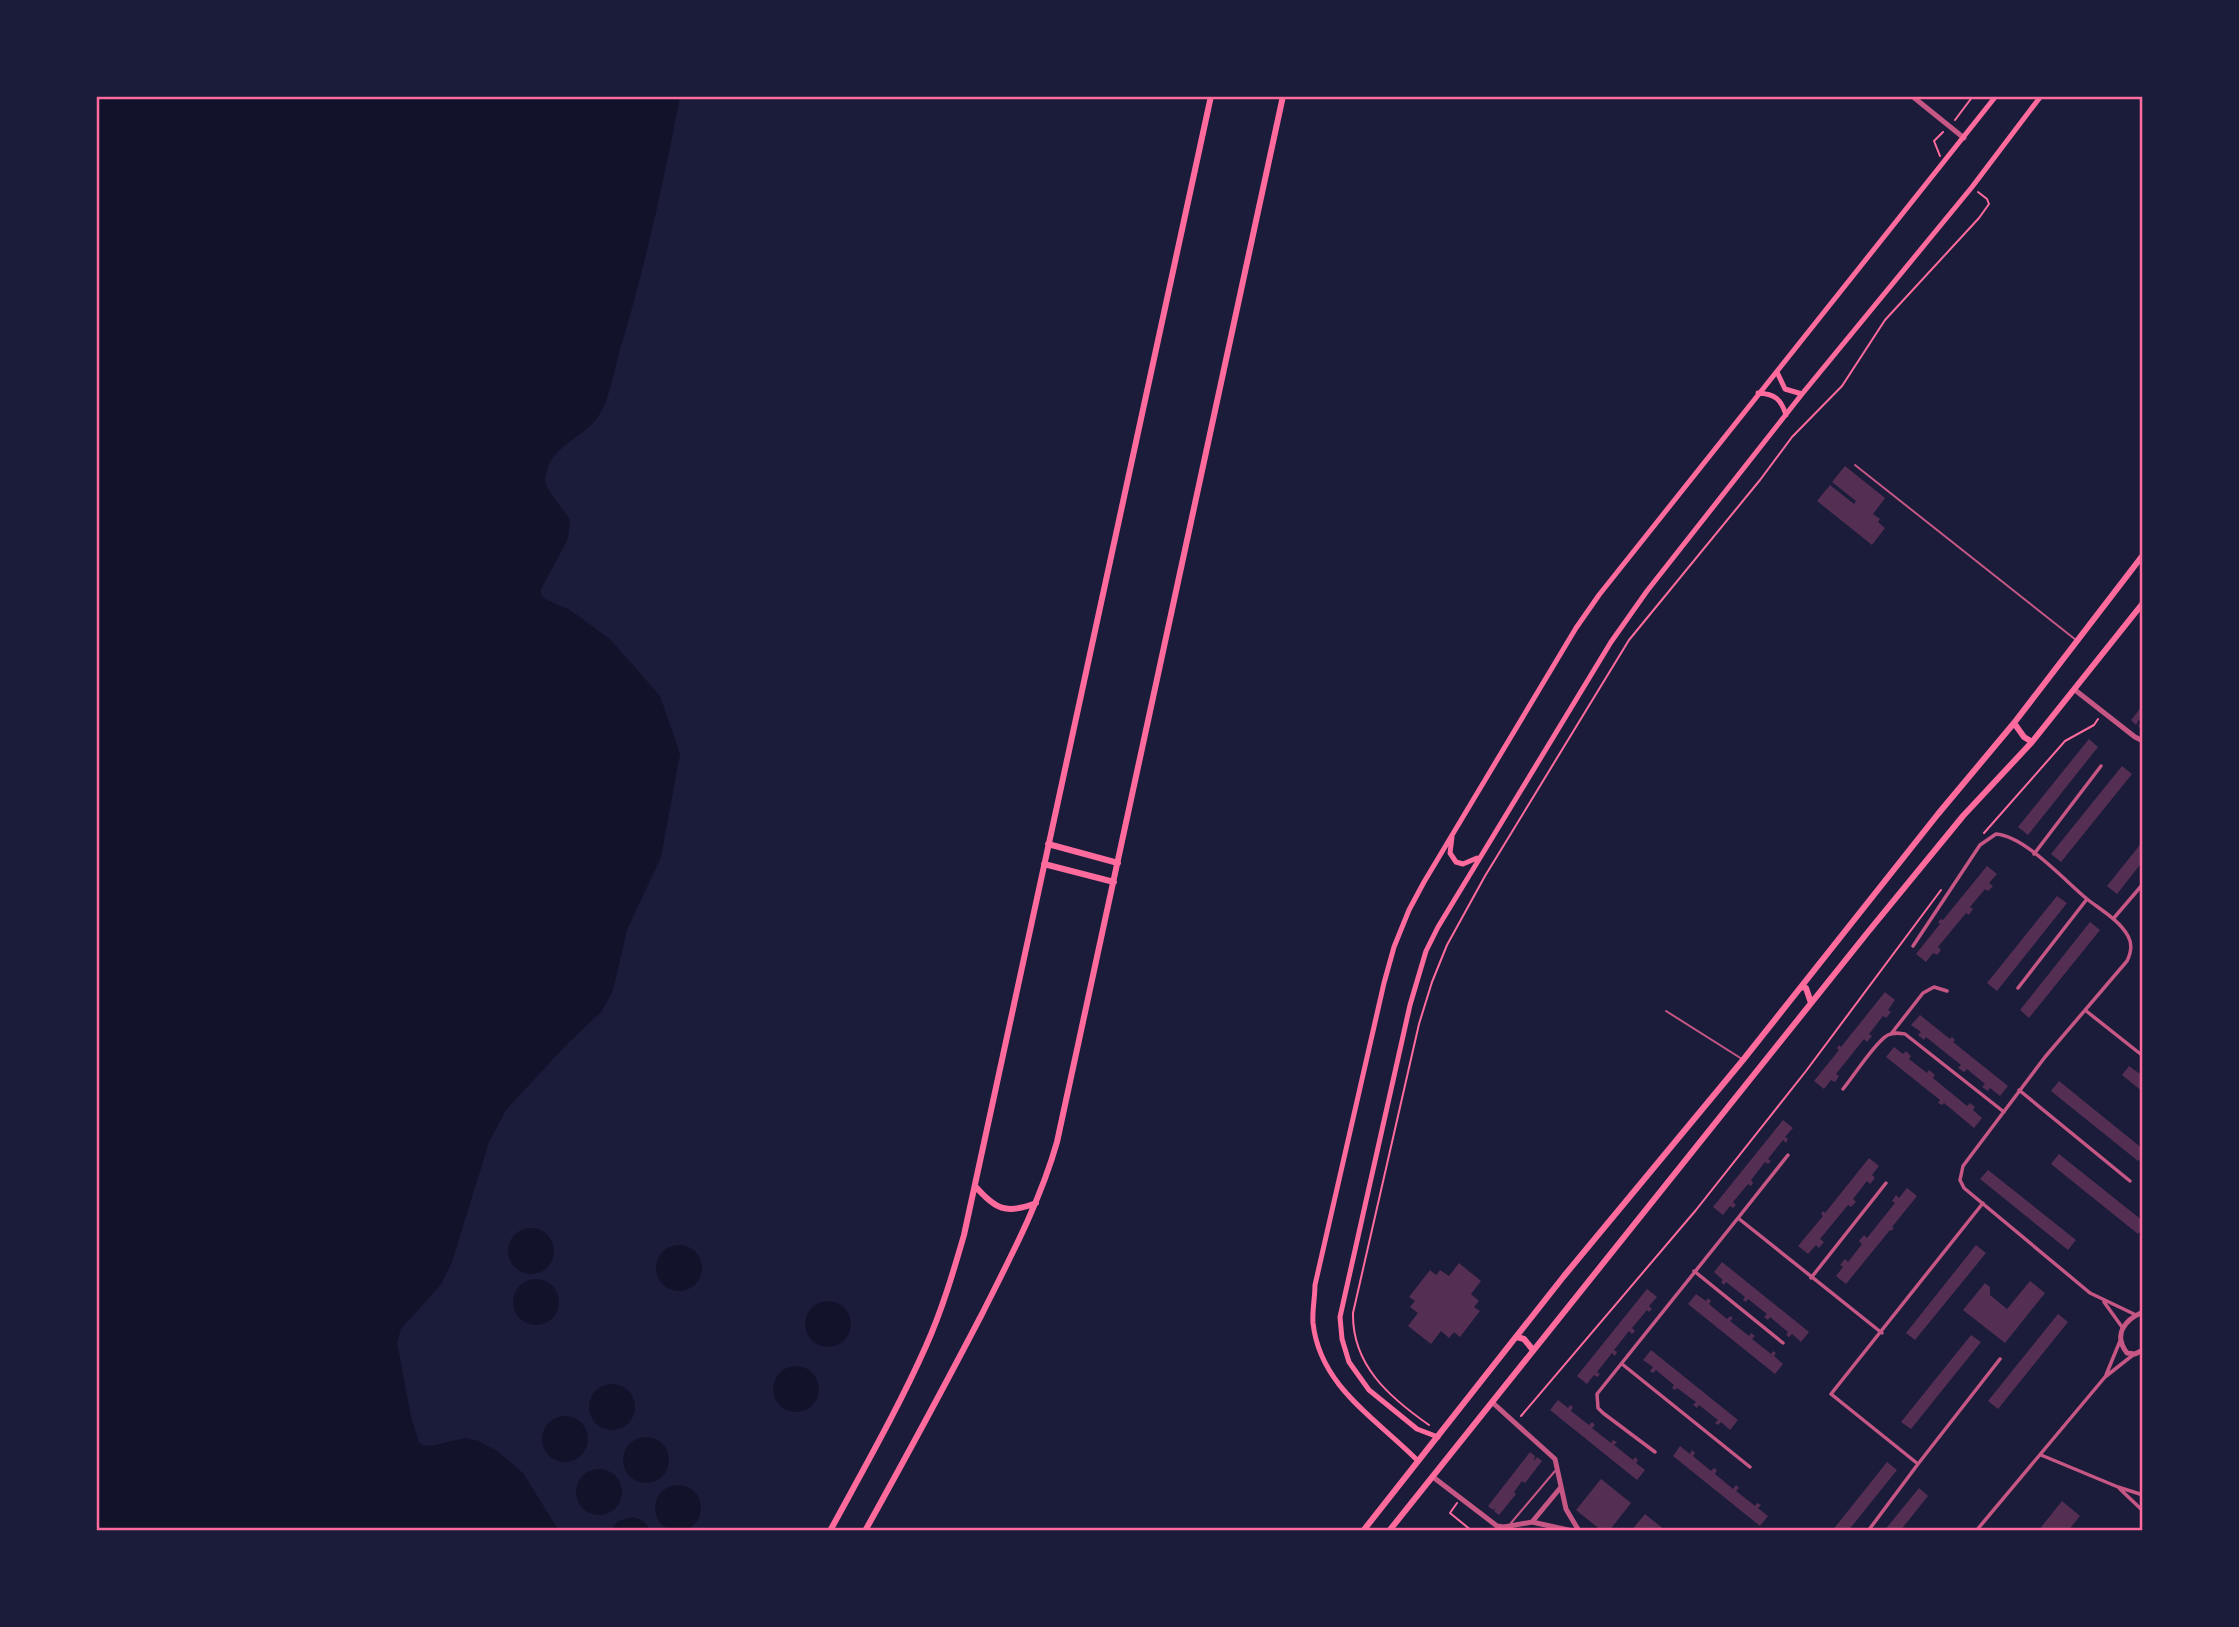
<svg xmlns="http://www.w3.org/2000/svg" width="2239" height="1627" viewBox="0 0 2239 1627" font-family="Quicksand,sans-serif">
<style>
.water{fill:#12122b}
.building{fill:#542f53}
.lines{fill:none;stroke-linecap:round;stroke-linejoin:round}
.path{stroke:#ff6b9d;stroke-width:2}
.service{stroke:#c65784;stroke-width:2}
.minor{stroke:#c65784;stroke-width:3.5}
.tertiary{stroke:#c65784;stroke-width:5}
.secondary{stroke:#ff6b9d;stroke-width:5}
.primary{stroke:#ff6b9d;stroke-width:6}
.trunk{stroke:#ff6b9d;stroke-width:6}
.neatline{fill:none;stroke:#ff6b9d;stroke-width:2.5}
</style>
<rect width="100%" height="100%" fill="#1b1b3a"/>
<path class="water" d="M96 96H680C664 181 646 263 621 346 616 364 610 396 601 412 586 440 549 442 545 480 545 489 565 511 570 520L568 539 541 589V595L545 599 570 610 611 640 660 696 680 754 661 857 627 930 613 990 602 1011 566 1045 506 1110 489 1142 452 1262 442 1283 401 1329 397 1342 411 1417 419 1442 423 1445 432 1446 465 1438 479 1441 497 1451 523 1473 559 1531H96Z
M508 1251a23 23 0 1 1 46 0a23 23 0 1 1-46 0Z
M656 1268a23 23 0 1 1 46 0a23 23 0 1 1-46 0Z
M513 1302a23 23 0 1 1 46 0a23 23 0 1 1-46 0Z
M805 1324a23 23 0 1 1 46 0a23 23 0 1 1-46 0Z
M773 1389a23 23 0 1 1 46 0a23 23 0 1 1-46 0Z
M589 1407a23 23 0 1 1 46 0a23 23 0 1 1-46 0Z
M542 1439a23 23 0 1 1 46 0a23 23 0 1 1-46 0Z
M623 1460a23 23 0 1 1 46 0a23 23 0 1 1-46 0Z
M576 1492a23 23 0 1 1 46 0a23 23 0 1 1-46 0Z
M655 1508a23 23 0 1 1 46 0a23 23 0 1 1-46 0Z
M633 1517 643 1521 652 1531H610L618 1521Z"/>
<path class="building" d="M1845 466 1885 498 1873 514 1880 519 1878 522 1885 528 1872 545 1817 501 1830 485 1854 504 1856 501 1832 482Z
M2143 705V730L2138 726 2141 722 2139 720 2136 725 2131 720Z
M2089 739 2098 747 2028 835 2018 827Z
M2122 766 2132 774 2061 862 2051 854Z
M2143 841V861L2117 894 2107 886Z
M1987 866 1997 874 1989 883 1993 886 1988 891 1985 889 1970 907 1973 909 1969 915 1966 913 1938 947 1941 950 1937 955 1933 953 1926 962 1916 954 1940 924 1938 922 1941 919 1943 920Z
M2057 896 2067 903 1997 991 1987 983Z
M2090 922 2100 930 2029 1018 2020 1010Z
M1885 992 1895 1000 1888 1010 1891 1012 1886 1018 1883 1016 1869 1034 1872 1036 1867 1042 1864 1039 1836 1074 1839 1076 1835 1082 1831 1080 1824 1089 1814 1081 1839 1050 1837 1048 1839 1045 1841 1047Z
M1920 1015 1950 1039 1952 1037 1955 1040 1953 1042 2008 1086 2000 1096 1990 1088 1988 1091 1982 1087 1985 1084 1967 1069 1964 1072 1958 1068 1961 1065 1926 1037 1924 1040 1918 1035 1921 1032 1911 1025Z
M1894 1047 1903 1054 1906 1051 1911 1056 1909 1059 1927 1073 1929 1070 1935 1075 1933 1078 1967 1106 1970 1103 1975 1107 1973 1110 1982 1118 1974 1128 1944 1103 1942 1105 1938 1103 1940 1100 1886 1057Z
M2129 1066 2143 1076V1092L2122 1075Z
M2059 1081 2143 1149V1156L2138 1161 2051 1091Z
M1783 1120 1793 1128 1785 1137 1788 1139 1786 1143 1783 1140 1768 1159 1771 1161 1768 1164 1765 1162 1751 1180 1753 1183 1751 1186 1748 1184 1733 1202 1736 1205 1733 1208 1730 1206 1723 1215 1713 1207Z
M2059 1154 2143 1221V1228L2138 1234 2051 1164Z
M1869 1158 1879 1166 1872 1175 1875 1178 1870 1184 1867 1181 1853 1199 1856 1202 1851 1207 1848 1205 1820 1239 1824 1242 1819 1248 1816 1245 1808 1254 1798 1246 1823 1216 1821 1214 1823 1211 1825 1213Z
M1988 1170 2076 1240 2068 1250 1980 1179Z
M1907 1188 1917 1196 1892 1227 1894 1228 1891 1231 1890 1230 1846 1284 1836 1276 1843 1267 1840 1265 1845 1259 1848 1262 1862 1244 1859 1241 1864 1235 1867 1238 1895 1203 1892 1201 1896 1195 1899 1198Z
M1976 1245 1986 1253 1915 1340 1906 1333Z
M1722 1262 1809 1332 1801 1342 1792 1334 1789 1337 1786 1335 1788 1332 1770 1317 1768 1320 1764 1317 1767 1314 1748 1299 1746 1302 1743 1300 1745 1297 1726 1282 1724 1285 1721 1282 1723 1280 1714 1272Z
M1459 1263 1481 1281 1471 1294 1479 1301 1474 1307 1480 1311 1460 1337 1454 1332 1449 1338 1441 1331 1431 1344 1408 1326 1418 1313 1410 1307 1415 1301 1409 1297 1430 1270 1436 1275 1440 1270 1449 1276Z
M2030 1281 2045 1293 2005 1343 1963 1310 1985 1283 1990 1287V1295L2007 1309Z
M1647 1289 1657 1297 1649 1306 1652 1309 1649 1312 1647 1310 1632 1328 1635 1331 1632 1334 1629 1331 1614 1350 1617 1352 1615 1356 1612 1353 1597 1372 1600 1374 1597 1377 1594 1375 1587 1384 1577 1376Z
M1696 1294 1706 1301 1708 1298 1711 1301 1709 1304 1727 1319 1730 1316 1733 1318 1730 1321 1749 1336 1751 1333 1755 1336 1752 1339 1771 1354 1773 1351 1776 1353 1774 1356 1783 1364 1775 1374 1688 1304Z
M2058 1314 2068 1322 1998 1409 1988 1401Z
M1971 1335 1981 1342 1911 1429 1901 1422Z
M1651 1350 1738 1420 1730 1430 1721 1422 1718 1425 1715 1423 1718 1420 1699 1405 1697 1408 1693 1405 1696 1402 1677 1388 1675 1390 1672 1388 1674 1385 1656 1370 1653 1373 1650 1371 1653 1367 1643 1360Z
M1558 1400 1568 1408 1570 1405 1573 1407 1571 1411 1589 1425 1592 1422 1595 1425 1592 1428 1611 1443 1613 1440 1617 1442 1614 1445 1633 1460 1635 1457 1638 1460 1636 1463 1645 1470 1637 1480 1550 1410Z
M1680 1446 1690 1454 1692 1450 1695 1453 1693 1456 1711 1471 1714 1468 1717 1470 1715 1474 1733 1489 1736 1485 1739 1488 1736 1491 1755 1506 1757 1503 1761 1505 1758 1508 1768 1516 1760 1526 1673 1456Z
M1530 1452 1535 1456 1534 1461 1537 1457 1542 1461 1525 1483 1522 1481 1514 1492 1516 1494 1499 1515 1494 1511 1496 1508 1493 1510 1488 1506Z
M1887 1462 1897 1470 1848 1531H1832Z
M1601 1479 1631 1503 1609 1531H1602L1576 1510Z
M1919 1488 1928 1496 1900 1531H1884Z
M2062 1501 2080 1516 2068 1531H2038Z
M1645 1514 1666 1531H1631Z"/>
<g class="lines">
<path class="path" d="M1955 120 1973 96
M1940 156 1934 141 1943 132
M1984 833 2065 741 2094 725 2098 719
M1521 1416 1696 1210 1806 1071 1941 890
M1429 1425C1389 1397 1352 1365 1353 1313L1419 1024 1432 982 1447 945 1485 876 1629 640 1760 480 1792 437 1842 386 1885 320 1979 218 1989 204 1987 199 1978 192
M1457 1503 1450 1513 1472 1531"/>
<path class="service" d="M1855 465 2076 640
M1666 1011 1742 1059
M1511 1523 1555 1471"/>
<path class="minor" d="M2034 854 2101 766
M2113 919 2143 884
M1913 946 1980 845 1996 834C2025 836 2065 881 2087 899 2101 910 2119 920 2128 936 2133 945 2131 953 2127 961L2045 1057 1963 1166 1960 1180 1964 1188 2090 1293 2136 1315
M2018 988 2087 899
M2085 1010 2143 1056
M1891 1034 1923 993 1934 987 1947 991
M1843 1089C1853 1077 1876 1041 1888 1035 1894 1032 1899 1033 1905 1034L2004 1112
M2019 1090 2130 1181
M1738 1218 1788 1155
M1694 1271 1783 1343
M1811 1278 1886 1183
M2104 1302 2122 1327
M1622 1364 1750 1467
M2106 1375 2120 1341
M1655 1452 1603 1413 1598 1408 1597 1394 1738 1218 1882 1333
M2041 1455 2118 1487 2143 1495
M1918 1464 2000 1359
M2120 1489 2143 1511
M1868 1531 1918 1464 1831 1394 1983 1203
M1976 1531 2105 1377 2133 1355"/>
<path class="tertiary" d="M1912 96 1964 138
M2075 690 2135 737 2143 741
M2143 1312C2124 1320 2113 1335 2127 1353L2135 1354 2143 1350
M1493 1403 1555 1459 1566 1509 1579 1531
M1433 1477 1497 1526 1504 1527 1532 1522 1573 1531
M1532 1522 1561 1487"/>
<path class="secondary" d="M1777 372 1785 389 1802 394
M1758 393C1775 394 1781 399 1786 415
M1452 837 1450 853 1456 862 1463 864 1477 858
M1438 1437 1417 1429 1369 1390 1349 1362 1342 1339 1340 1317 1410 1005 1426 951 1438 927 1611 642 1647 591 1802 394 1972 187 2041 96
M1418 1461C1377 1419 1320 1387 1313 1323 1312 1311 1315 1297 1315 1285L1384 983 1394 947 1409 910 1424 882 1576 628 1599 595 1996 96"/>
<path class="primary" d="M2014 723 2024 737 2032 742
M1801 987 1806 988 1811 1003
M1517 1337 1524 1339 1533 1350
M1363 1531 1564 1276 1743 1060 1938 814 2014 723 2143 555
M1389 1531 1868 932 1963 816 2032 742 2143 603"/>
<path class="trunk" d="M1048 844 1118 863
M1044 864 1114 882
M975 1186C995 1209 1006 1215 1036 1203
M830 1531C863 1470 898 1409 926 1346 942 1310 953 1273 964 1235L1211 96
M865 1531C905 1459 944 1387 982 1314 1010 1258 1040 1202 1057 1142L1283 96"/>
</g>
<rect width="2239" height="1627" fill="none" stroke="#1b1b3a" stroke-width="196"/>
<rect x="98" y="98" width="2043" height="1431" class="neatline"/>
</svg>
